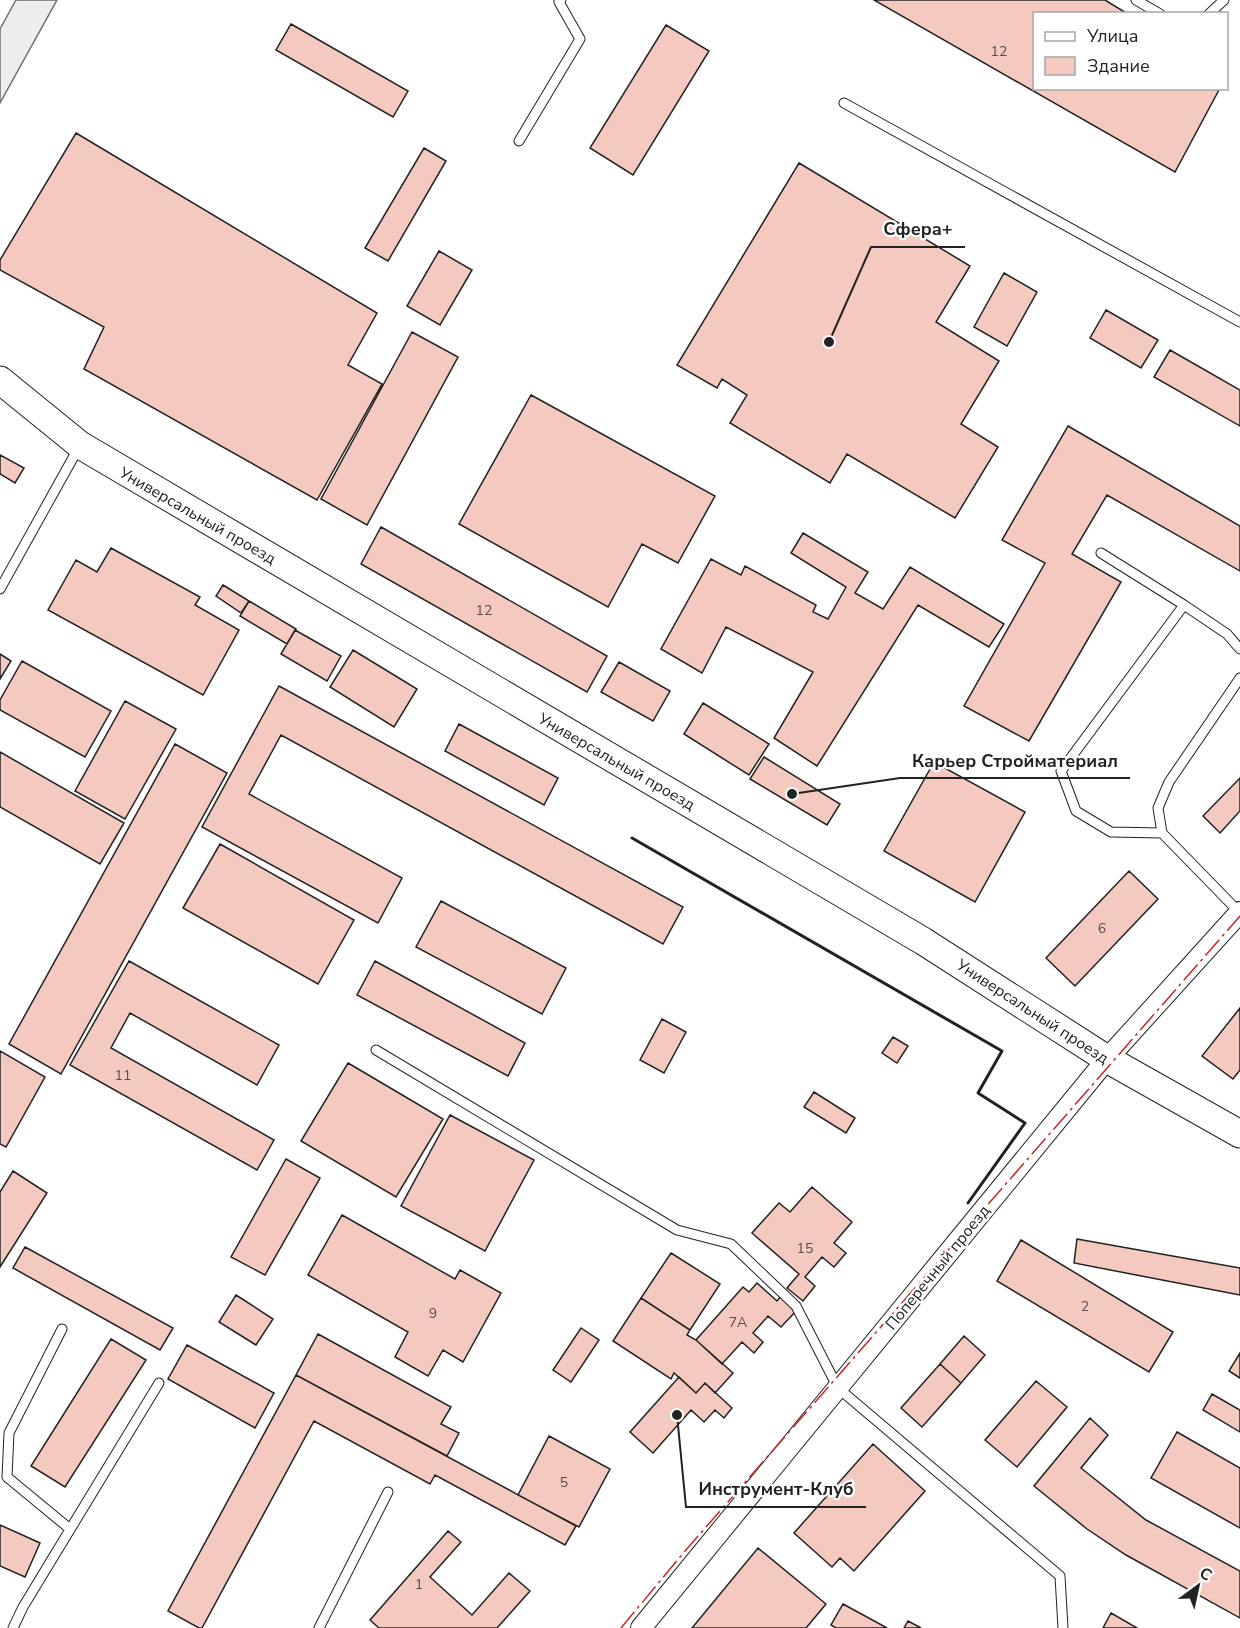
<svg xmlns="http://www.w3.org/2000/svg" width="1240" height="1628" viewBox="0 0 1240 1628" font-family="'Nunito Sans',sans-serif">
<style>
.green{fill:#eee;stroke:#6f6f6f;stroke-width:1.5}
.building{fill:#f3c9c0;stroke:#222;stroke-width:1.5}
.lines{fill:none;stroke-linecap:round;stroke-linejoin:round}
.lane-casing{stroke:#222;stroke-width:11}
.street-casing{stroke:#222;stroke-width:22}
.secondary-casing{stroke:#222;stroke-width:29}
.lane{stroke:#fff;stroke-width:9}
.street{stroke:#fff;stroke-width:20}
.secondary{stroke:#fff;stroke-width:27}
.wall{stroke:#222;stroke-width:3}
.power{stroke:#c62828;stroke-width:1.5;stroke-dasharray:21 4.5 3 4.5;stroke-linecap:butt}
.labels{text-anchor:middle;stroke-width:4.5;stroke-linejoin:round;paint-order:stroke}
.number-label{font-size:14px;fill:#564c4a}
.street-label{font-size:16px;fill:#222;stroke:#fff}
.leader{fill:none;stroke:#222;stroke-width:2}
.callout-dot{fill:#222;stroke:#fff;stroke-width:2}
.callout-label{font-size:18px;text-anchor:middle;font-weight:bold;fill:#222;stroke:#fff;stroke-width:4.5;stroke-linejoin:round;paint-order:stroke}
</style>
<rect width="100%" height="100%" fill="#fff"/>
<path class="green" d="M16 0H57L0 103V29Z"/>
<path class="building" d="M874 0H1105L1128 14H1034V88H1220L1175 172Z
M291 24 408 91 393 117 276 50Z
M666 25 709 51 633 175 590 148Z
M76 133 377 313 348 365 382 384 317 500 84 369 104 327 0 270V260Z
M424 148 446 161 388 261 365 248Z
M799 163 970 266 936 322 999 361 961 424 998 447 955 518 847 454 830 483 730 423 747 395 722 379 717 388 677 365Z
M439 251 472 270 440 325 407 306Z
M1004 273 1037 292 1007 346 974 327Z
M1106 310 1158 340 1141 368 1090 338Z
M412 332 458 357 367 525 321 499Z
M1170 350 1240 390V426L1154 377Z
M531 395 715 496 678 563 642 544 608 607 459 524Z
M1068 426 1240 526V571L1107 495 1072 554 1121 582 1029 741 964 706 1045 563 1002 540Z
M0 455 24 468 15 483 0 474Z
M381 527 607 656 587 692 361 564Z
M803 533 868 572 855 593 883 609 910 567 1004 624 989 647 918 605 817 766 774 738 813 672 726 627 702 673 661 649 711 559 741 575 745 566 816 605 813 612 828 619 846 587 791 553Z
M111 548 200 597 195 605 239 630 203 695 48 610 76 560 97 572Z
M223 585 249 601 241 613 216 596Z
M249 601 296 629 287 644 240 616Z
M295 630 341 656 327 681 281 654Z
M353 650 417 689 394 727 330 687Z
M0 654 11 661 0 679Z
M22 661 111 711 85 757 0 710V700Z
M619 662 670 691 653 721 601 692Z
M279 686 683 907 663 944 281 735 249 794 402 878 378 923 202 827Z
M125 701 176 729 125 819 75 791Z
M703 703 769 744 749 775 684 734Z
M459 724 558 778 544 805 445 751Z
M175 744 227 773 61 1074 9 1044Z
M0 752 124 823 100 864 0 807Z
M764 757 840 804 827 825 750 779Z
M934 762 1025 812 975 902 884 851Z
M1240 778V811L1220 833 1203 816Z
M220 844 354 920 318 984 183 908Z
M1129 871 1158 899 1075 986 1046 958Z
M441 901 566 968 542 1014 416 947Z
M129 961 279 1045 257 1085 130 1013 111 1048 274 1140 257 1170 70 1065Z
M375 961 525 1043 508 1076 357 995Z
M1240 1008V1070L1233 1079 1202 1056Z
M662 1019 686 1032 664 1073 640 1060Z
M893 1037 908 1046 897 1063 882 1053Z
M0 1051 45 1077 6 1147 0 1144Z
M348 1063 443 1119 396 1197 301 1141Z
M814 1092 855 1118 846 1133 804 1107Z
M450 1115 534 1160 485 1251 401 1206Z
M286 1159 320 1178 265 1275 231 1257Z
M13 1171 47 1193 0 1267V1192Z
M812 1187 852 1222 834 1243 846 1253 834 1267 822 1257 805 1277 815 1286 803 1301 787 1288 799 1274 752 1233 779 1203 790 1212Z
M342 1215 455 1279 460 1270 501 1293 463 1362 443 1350 428 1376 395 1357 408 1332 308 1275Z
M1077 1239 1240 1268V1295L1074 1263Z
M1021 1240 1173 1332 1149 1372 997 1281Z
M25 1247 173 1328 160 1350 13 1268Z
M671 1253 720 1284 690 1330 641 1298Z
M757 1283 777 1301 781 1296 797 1310 781 1327 768 1316 753 1333 763 1342 754 1353 742 1342 722 1364 696 1340 743 1287 749 1292Z
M236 1295 273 1319 256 1345 219 1322Z
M641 1298 690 1330 687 1335 696 1340 733 1373 715 1393 705 1383 696 1393 674 1373 671 1379 613 1341Z
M581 1328 599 1340 571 1382 553 1370Z
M318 1334 451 1407 441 1424 459 1433 447 1456 296 1375Z
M964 1336 985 1355 961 1383 940 1364Z
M111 1339 146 1360 65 1487 31 1466Z
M187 1345 274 1393 255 1428 168 1379Z
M1240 1353V1378L1229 1371Z
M940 1364 961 1383 922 1427 901 1408Z
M296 1375 576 1526 565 1545 435 1475 430 1484 314 1421 202 1628H199L168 1611Z
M679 1377 696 1393 705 1383 732 1408 724 1418 715 1410 704 1422 691 1410 653 1453 630 1432Z
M1036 1381 1067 1407 1017 1467 985 1440Z
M1212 1394 1240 1410V1432L1203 1410Z
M1090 1418 1108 1435 1081 1468 1146 1520 1240 1571V1618L1126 1555 1087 1529 1034 1486Z
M1177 1432 1240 1468V1528L1151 1478Z
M549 1436 610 1469 579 1527 518 1495Z
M873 1444 925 1491 854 1571 840 1558 832 1567 794 1533Z
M0 1525 40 1543 25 1577 0 1566Z
M448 1531 461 1542 430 1577 472 1615 509 1573 530 1591 497 1628H379L370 1620Z
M758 1548 826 1604 806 1628H692Z
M843 1604 887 1628H836L831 1625Z
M1111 1613 1137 1628H1103Z
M908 1621 921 1628H904Z"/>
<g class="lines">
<defs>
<path id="lane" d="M1136 0 1160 14
M1209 14 1224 0
M844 103 1240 322
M519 141 580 39 559 2 561 0
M1101 553 1184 605 1061 771 1076 811 1111 832 1162 833 1239 912
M0 589 79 447
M1184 605 1227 634 1240 649
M1162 833 1158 808 1169 782 1240 678
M376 1050 677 1230 731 1244 796 1306 838 1388 1060 1576 1063 1628
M62 1329 9 1433 7 1477 70 1529
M13 1628 23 1607 159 1383
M319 1628 388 1492"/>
<path id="street" d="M641 1628 1107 1059 1240 912"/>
<path id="secondary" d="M0 380 80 445 923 941 1107 1059 1240 1134"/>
</defs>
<use href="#lane" class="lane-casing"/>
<use href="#street" class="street-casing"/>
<use href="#secondary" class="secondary-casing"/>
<use href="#lane" class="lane"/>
<use href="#street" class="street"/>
<use href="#secondary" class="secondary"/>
<path class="wall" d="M632 838 1002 1051 978 1093 1025 1123 968 1203"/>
<path class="power" d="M621 1628 685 1551 1240 916"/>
</g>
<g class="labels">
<g class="number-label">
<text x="999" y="56">12</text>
<text x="484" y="615">12</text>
<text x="1102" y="933">6</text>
<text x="123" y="1080">11</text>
<text x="805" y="1253">15</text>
<text x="1085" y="1311">2</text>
<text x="433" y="1318">9</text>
<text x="738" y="1327">7А</text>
<text x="564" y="1487">5</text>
<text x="419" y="1589">1</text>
</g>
<g class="street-label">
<text transform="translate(198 515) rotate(30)" y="6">Универсальный проезд</text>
<text transform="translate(617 761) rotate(30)" y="6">Универсальный проезд</text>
<text transform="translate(1033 1011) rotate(33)" y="6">Универсальный проезд</text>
<text transform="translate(937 1267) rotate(-51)" y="6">Поперечный проезд</text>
</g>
</g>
<path class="leader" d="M829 342L871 247H965M792 794L900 778H1130M677 1415L686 1507H866"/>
<g class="callout-dot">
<circle cx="829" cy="342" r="6"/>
<circle cx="792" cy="794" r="6"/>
<circle cx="677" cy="1415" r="6"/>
</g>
<g class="callout-label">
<text x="918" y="235">Сфера+</text>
<text x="1015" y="767">Карьер Стройматериал</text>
<text x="776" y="1495">Инструмент-Клуб</text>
</g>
<rect x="1033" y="12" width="195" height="78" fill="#ffffff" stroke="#a7a7a7" stroke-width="1.5"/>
<rect x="1045" y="32" width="30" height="9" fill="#ffffff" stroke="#a7a7a7" stroke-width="1.5"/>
<text x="1087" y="42" font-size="18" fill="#222222">Улица</text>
<rect x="1045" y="57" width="30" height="18" fill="#f3c9c0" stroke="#a7a7a7" stroke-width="1.5"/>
<text x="1087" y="72" font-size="18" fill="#222222">Здание</text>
<g transform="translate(1198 1586) rotate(33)" stroke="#ffffff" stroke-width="4.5" paint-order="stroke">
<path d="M0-4.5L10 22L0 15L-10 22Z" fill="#222222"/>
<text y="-9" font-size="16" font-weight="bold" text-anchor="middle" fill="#222222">С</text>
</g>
</svg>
